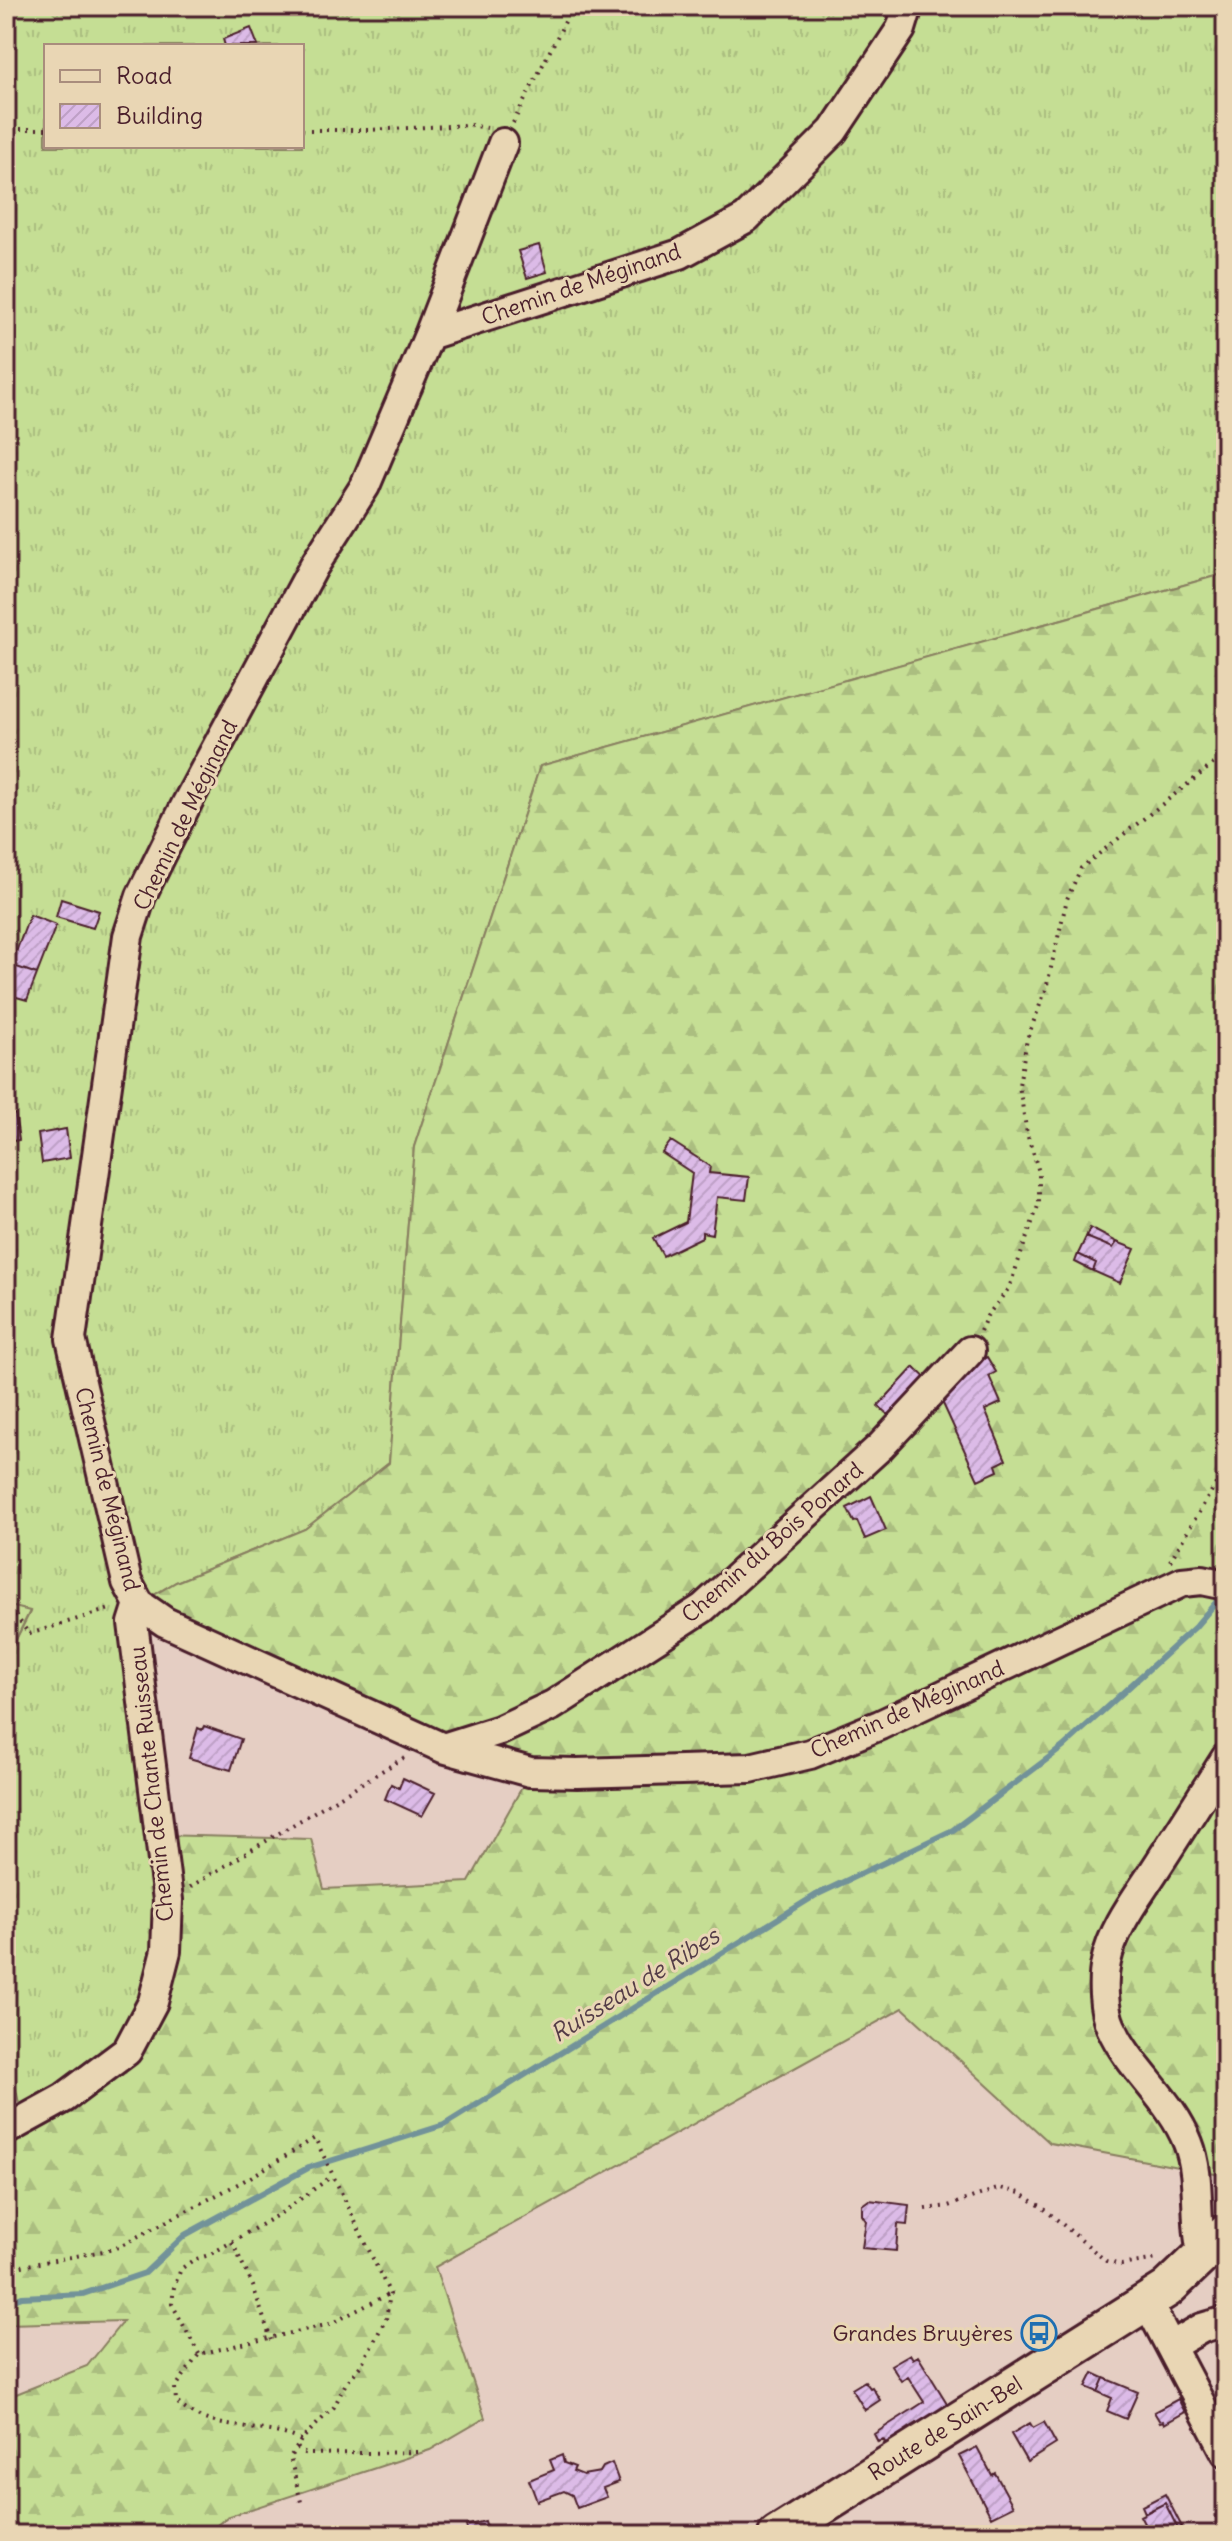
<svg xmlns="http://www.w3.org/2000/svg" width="1232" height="2541" viewBox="0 0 1232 2541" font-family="Delius,sans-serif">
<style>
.grass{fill:url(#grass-tufts);stroke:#887e60;stroke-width:2;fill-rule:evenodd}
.forest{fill:url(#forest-firs);stroke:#887e60;stroke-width:2}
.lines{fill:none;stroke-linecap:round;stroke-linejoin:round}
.stream{stroke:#729299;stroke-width:6}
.building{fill:url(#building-hatch);stroke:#4a1f2b;stroke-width:2}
.minor-casing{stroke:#4a1f2b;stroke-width:34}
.major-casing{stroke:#4a1f2b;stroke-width:42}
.path{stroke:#4a1f2b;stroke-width:4;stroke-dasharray:2 6;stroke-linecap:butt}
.minor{stroke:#e9d6b4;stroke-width:28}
.major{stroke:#e9d6b4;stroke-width:36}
.labels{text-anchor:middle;stroke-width:6;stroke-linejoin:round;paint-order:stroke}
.street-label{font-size:22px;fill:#4a1f2b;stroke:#e9d6b4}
.poi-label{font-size:22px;fill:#4a1f2b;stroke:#e9d6b4;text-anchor:end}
.water-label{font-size:24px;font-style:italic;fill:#543c47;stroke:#e9d6b4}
</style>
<defs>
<pattern id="grass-tufts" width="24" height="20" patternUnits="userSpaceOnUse" patternTransform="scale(2)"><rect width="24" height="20" fill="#c5de94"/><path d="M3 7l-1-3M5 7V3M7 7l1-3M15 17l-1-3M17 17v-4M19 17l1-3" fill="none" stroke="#abbe80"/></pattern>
<pattern id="forest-firs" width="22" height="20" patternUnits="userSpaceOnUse" patternTransform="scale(2)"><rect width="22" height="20" fill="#c5de94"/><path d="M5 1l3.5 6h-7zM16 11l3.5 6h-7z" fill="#abbe80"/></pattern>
<pattern id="building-hatch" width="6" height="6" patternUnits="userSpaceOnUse" patternTransform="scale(2)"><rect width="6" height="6" fill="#dcbbe7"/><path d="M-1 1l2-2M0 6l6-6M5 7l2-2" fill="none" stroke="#bea0c6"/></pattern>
</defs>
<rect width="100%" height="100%" fill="#e5cec3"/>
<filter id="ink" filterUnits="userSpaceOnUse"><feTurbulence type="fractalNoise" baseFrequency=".0125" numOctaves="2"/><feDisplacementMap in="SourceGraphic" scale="16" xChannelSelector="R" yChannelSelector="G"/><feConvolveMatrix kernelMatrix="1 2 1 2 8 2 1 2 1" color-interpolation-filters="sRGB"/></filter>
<g filter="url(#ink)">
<path class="grass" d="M6 6H1226V573L540 766 414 1147 389 1463 305 1529 176 1582 139 1604 168 1900 127 2051 23 2121 6 2045V1659L30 1612 6 1605ZM46 46H302V146H46Z"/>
<path class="forest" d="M1226 573V2176L1050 2143 903 2008 435 2267 485 2418 430 2450 227 2517 205 2535H6V2398L87 2366 123 2321 6 2324V2130L64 2098 153 2002 159 1835 311 1839 324 1889 469 1882 530 1773 139 1604 176 1582 305 1529 389 1463 414 1147 540 766Z
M6 1605 30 1611 6 1659Z"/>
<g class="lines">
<path class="stream" d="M6 2303 22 2297 83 2294 145 2273 185 2235 308 2168 444 2125 816 1895 953 1830 1063 1747 1195 1627 1224 1593"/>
</g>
<path class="building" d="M251 28 258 46H225L223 39Z
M539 245 547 272 527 278 518 251Z
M61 899 99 911 93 928 56 917Z
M30 915 56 925 37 974 11 965Z
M11 965 37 974 27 1000 6 994V977Z
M6 1016H15V1036H6Z
M15 1114 19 1140 6 1142V1115Z
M66 1129 70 1158 42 1163 38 1134Z
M671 1141 710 1166 709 1173 749 1177 746 1200 717 1197 712 1234 702 1232V1237L663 1256 653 1238 686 1222 692 1173 662 1153Z
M1090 1228 1117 1242 1113 1248 1086 1237Z
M1086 1237 1113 1248 1117 1242 1135 1249 1120 1283 1093 1271 1096 1263 1078 1254Z
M1078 1254 1096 1263 1093 1271 1075 1262Z
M987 1357 996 1372 989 1376 1001 1403 985 1410 1006 1460 996 1465 998 1471 978 1480 939 1395 962 1369Z
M914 1367 932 1384 898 1423 878 1406Z
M871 1496 886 1530 865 1539 857 1521 854 1522 847 1508Z
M204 1726 241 1739 231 1770 189 1758 198 1728 202 1730Z
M403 1778 435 1793 422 1816 385 1799 391 1784 399 1788Z
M869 2200 909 2205 907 2225 898 2224 896 2251 862 2248 866 2221 862 2215V2205Z
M910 2354 913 2359 918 2356 950 2408 889 2448 883 2439 878 2442 874 2434 924 2402 908 2377 901 2381 891 2365Z
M1093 2373 1104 2378 1098 2392 1086 2387Z
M1104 2378 1138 2392 1126 2419 1107 2411 1112 2398 1098 2392Z
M865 2381 870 2388 872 2387 880 2400 865 2410 852 2389Z
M1178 2399 1185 2412 1164 2424 1163 2421 1160 2422 1154 2412Z
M1044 2422 1056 2444 1027 2462 1011 2434 1030 2423 1033 2428Z
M977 2447 992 2475 995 2473 1013 2506 991 2517 959 2456Z
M562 2455 564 2463 575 2467 573 2471 583 2475 600 2472 603 2467 612 2463 619 2482 603 2488 607 2497 577 2508 572 2495 564 2491 537 2501 529 2480 554 2470 550 2460Z
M1165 2494 1182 2527 1178 2529 1165 2503 1145 2513 1142 2506Z
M1165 2503 1178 2529 1182 2527 1187 2535H1150L1140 2516Z
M485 2521 489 2535H469L466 2526Z"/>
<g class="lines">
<defs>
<path id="minor" d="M503 143 429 335 365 486 314 566 187 803 141 896 128 936 71 1339 127 1582 139 1604 165 1622 443 1748 530 1772 577 1773 750 1768 810 1754 880 1725 1182 1582 1202 1580 1226 1585
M429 335 680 254 746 218 833 131 901 29 908 6
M443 1748 500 1730 553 1705 703 1608 881 1446 970 1351
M6 2130 64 2098 127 2051 153 2002 166 1951 168 1900 133 1623 139 1604
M1203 2256C1193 2219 1202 2179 1188 2143 1171 2099 1130 2070 1111 2027 1103 2010 1102 1980 1106 1962 1113 1928 1136 1899 1154 1871 1178 1834 1202 1796 1226 1758
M1147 2302 1226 2452
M1171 2346 1202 2328 1226 2321"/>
<path id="major" d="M777 2535 1167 2289 1226 2233"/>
</defs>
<use href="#minor" class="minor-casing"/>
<use href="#major" class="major-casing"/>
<path class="path" d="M513 123 573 6
M12 129H46
M302 130H368L470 125 487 128
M980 1331 987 1316 1009 1288 1039 1203V1172L1027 1134 1019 1085 1027 1039 1046 989 1067 899 1081 868 1226 754
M1170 1561 1226 1467
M6 1602 29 1634 113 1608
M190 1887 405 1757
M925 2209 948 2206 1000 2188 1020 2193 1042 2207 1106 2261 1121 2265 1157 2259
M232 2242 253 2286 271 2340
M6 2269 114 2249 249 2178 315 2138 390 2294 386 2319 361 2365 345 2385 334 2407 301 2440 297 2447 301 2452 307 2454 421 2452
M199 2354 172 2304 174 2287 181 2269 193 2260 209 2255 281 2213 332 2176
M301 2440C262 2422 207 2434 176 2401L175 2388 199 2354 330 2324 389 2294
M297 2447 290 2457 301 2502"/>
<use href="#minor" class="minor"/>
<use href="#major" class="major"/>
</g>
</g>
<defs>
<symbol id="bus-ring" viewBox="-11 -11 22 22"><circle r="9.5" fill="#e9d6b4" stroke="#1f6fb2" stroke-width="1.5"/><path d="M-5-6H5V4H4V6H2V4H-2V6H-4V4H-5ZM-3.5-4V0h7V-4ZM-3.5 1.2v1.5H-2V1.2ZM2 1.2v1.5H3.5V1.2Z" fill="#1f6fb2"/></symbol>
</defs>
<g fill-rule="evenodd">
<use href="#bus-ring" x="1019" y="2313" width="40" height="40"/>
</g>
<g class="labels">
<g class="street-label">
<text transform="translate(581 284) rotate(-19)" y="8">Chemin de Méginand</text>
<text transform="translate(185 815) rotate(-64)" y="8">Chemin de Méginand</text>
<text transform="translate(108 1489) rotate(76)" y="8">Chemin de Méginand</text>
<text transform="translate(772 1542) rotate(-41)" y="8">Chemin du Bois Ponard</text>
<text transform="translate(907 1709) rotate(-24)" y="8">Chemin de Méginand</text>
<text transform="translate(151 1784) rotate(-96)" y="8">Chemin de Chante Ruisseau</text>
<text transform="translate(945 2428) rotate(-32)" y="8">Route de Sain-Bel</text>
</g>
<g class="poi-label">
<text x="1013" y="2341">Grandes Bruyères</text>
</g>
<g class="water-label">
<text transform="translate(635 1985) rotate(-32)" y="8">Ruisseau de Ribes</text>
</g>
</g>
<rect width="1232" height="2541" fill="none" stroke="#e9d6b4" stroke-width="32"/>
<rect x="16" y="16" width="1200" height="2509" fill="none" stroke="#4a1f2b" stroke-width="3" filter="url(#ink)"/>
<rect x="44" y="44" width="260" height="104" fill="#e9d6b4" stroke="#a98d7d" stroke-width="2"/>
<rect x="60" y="70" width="40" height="12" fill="#e9d6b4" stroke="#a98d7d" stroke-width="2"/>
<text x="116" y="84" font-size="24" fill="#4a1f2b">Road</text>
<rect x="60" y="104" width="40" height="24" fill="url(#building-hatch)" stroke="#a98d7d" stroke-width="2"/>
<text x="116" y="124" font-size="24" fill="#4a1f2b">Building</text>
</svg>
